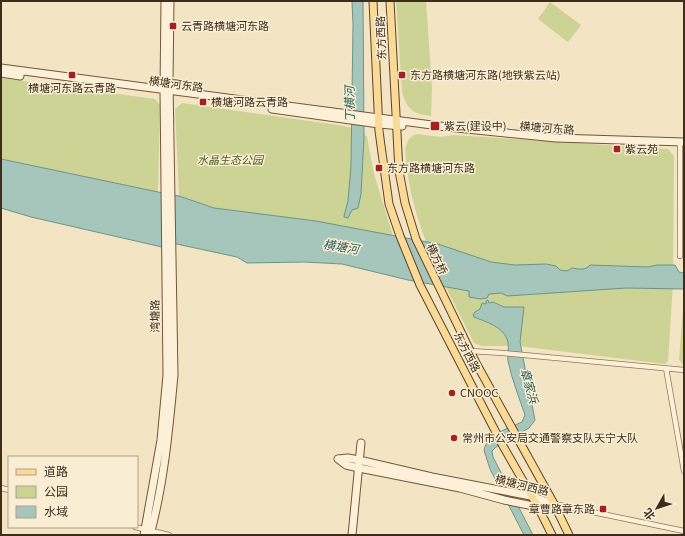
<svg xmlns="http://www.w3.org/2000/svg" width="685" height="536" viewBox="0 0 685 536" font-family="Georgia,'Noto Sans SC',serif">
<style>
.green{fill:#ccd395}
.water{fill:#a6c6bc;stroke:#6b958a}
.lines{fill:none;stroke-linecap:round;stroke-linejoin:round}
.street-casing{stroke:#907557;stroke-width:6}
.secondary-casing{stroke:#72563a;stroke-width:9}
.primary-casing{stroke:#5d432c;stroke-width:9}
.street{stroke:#fcf1d8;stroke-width:4.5}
.secondary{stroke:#fcf1d8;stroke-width:7}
.primary{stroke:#fada97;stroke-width:7}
.poi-dot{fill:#a62022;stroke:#f9eed4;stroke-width:1.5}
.labels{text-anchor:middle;stroke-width:3;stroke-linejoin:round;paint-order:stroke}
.poi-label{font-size:11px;fill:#3e2d1d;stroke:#f9eed4;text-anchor:start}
.street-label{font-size:11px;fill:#3e2d1d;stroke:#f9eed4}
.park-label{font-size:11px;font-style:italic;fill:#4f5d21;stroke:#f9eed4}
.water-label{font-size:12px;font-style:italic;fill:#2b605c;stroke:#f9eed4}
</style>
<rect width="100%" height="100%" fill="#f3e4c3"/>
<path class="green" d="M396 1H426L432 88 431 116C413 114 406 109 402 91Z
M550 2 581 25 568 42 538 19Z
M1 78 155 99 160 105 158 192 1 159Z
M182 103 338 125 357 129 362 131 367 137 374 174 393 236 316 221 214 208 179 196 175 109Z
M417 134 440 137 453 135 668 149 674 156 673 283 668 361 665 364 518 346H482L474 343C446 287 414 230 407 168 405 155 402 139 417 134Z
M684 297V365L682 364 679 359Z"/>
<path class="water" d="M352 1H363L364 137 361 194 358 208 352 210 348 218 344 217V216L348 201 351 166 353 24Z
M1 159 158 192 179 196 214 208 316 221 438 244 491 262 515 265 546 264 556 266 560 270 567 271 572 268C579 269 585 271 590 265L648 267 657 265H675L679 272 684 273V289L626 288 507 296 501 293 489 294 487 298 481 299 469 297V291L408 280 342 264 304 262 247 263 237 257 172 243 162 247 31 217 1 208Z
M488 300 489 303 493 302 504 307H524L520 342 535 420 529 428 496 447 492 451 493 457 533 535H524L490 469 484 450C487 434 509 428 522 422L525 415C519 397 512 380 508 361 507 355 510 346 507 339 502 326 486 322 474 317L473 315 475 312 480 309 482 303 486 304V301Z"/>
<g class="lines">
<defs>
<path id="street" d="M680 142V256
M470 351 503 353 684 370
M666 368 684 471
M1 488 9 490
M554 504 684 531
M135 527 169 535"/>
<path id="secondary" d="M1 68 447 127 556 138 684 142
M1 73 20 76
M272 109 379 124 402 126
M338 459 346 465 359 468 460 488 504 500 538 507 554 504
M338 459 348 458 359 460 432 477 531 496 553 504
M144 535 161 440 167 375 164 90 165 1
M150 535C164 483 169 429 174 375L169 83 170 1
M352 535 361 443"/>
<path id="primary" d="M373 1 379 131 389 204 400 236 420 285 455 353 503 446 538 507 552 535
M390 1 399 171 405 203 416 239 476 363 554 504 569 535"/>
</defs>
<use href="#street" class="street-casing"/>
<use href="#secondary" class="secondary-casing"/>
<use href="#primary" class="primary-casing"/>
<use href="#street" class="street"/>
<use href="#secondary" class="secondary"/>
<use href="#primary" class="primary"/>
</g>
<g class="poi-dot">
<rect x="169" y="22" width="8" height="8" rx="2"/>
<rect x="68" y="71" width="8" height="8" rx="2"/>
<rect x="398" y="71" width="8" height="8" rx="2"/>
<rect x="199" y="98" width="8" height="8" rx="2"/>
<rect x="430" y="121" width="10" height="10" rx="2"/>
<rect x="613" y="145" width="8" height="8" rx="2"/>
<rect x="375" y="164" width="8" height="8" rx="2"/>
<circle cx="452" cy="393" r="4"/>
<circle cx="454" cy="438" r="4"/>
<rect x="599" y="505" width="8" height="8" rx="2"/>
</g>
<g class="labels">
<g class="poi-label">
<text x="181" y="30">云青路横塘河东路</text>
<text x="410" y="79">东方路横塘河东路(地铁紫云站)</text>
<text x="72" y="92" text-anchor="middle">横塘河东路云青路</text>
<text x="211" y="106">横塘河路云青路</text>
<text x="444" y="130">紫云(建设中)</text>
<text x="625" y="153">紫云苑</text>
<text x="387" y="172">东方路横塘河东路</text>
<text x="460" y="397">CNOOC</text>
<text x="462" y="442">常州市公安局交通警察支队天宁大队</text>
<text x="595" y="513" text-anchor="end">章曹路章东路</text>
</g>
<g class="street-label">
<text transform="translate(381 38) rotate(-92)" y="4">东方西路</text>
<text transform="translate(176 84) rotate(8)" y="4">横塘河东路</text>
<text transform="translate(547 128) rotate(4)" y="4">横塘河东路</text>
<text transform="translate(437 259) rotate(64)" y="4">横方桥</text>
<text transform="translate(155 316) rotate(-91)" y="4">湾塘路</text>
<text transform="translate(467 352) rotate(63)" y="4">东方西路</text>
<text transform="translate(522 485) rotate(14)" y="4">横塘河西路</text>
</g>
<g class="park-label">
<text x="230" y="164">水晶生态公园</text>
</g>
<g class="water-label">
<text transform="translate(350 104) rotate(-91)" y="4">丁横河</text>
<text transform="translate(341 247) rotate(9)" y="4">横塘河</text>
<text transform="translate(529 386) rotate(75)" y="4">章家浜</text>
</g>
</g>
<rect width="685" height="536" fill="none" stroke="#3e2d1d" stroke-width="4"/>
<rect x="8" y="456" width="130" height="72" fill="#f9eed4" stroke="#aea18b"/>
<rect x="16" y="469" width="20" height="6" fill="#fada97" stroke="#aea18b"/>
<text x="44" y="476" font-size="12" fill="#3e2d1d">道路</text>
<rect x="16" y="486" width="20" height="12" fill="#ccd395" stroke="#aea18b"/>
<text x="44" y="496" font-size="12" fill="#3e2d1d">公园</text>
<rect x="16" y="506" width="20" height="12" fill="#a6c6bc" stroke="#aea18b"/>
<text x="44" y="516" font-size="12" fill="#3e2d1d">水域</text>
<g transform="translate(657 508) rotate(231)" stroke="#f9eed4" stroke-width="3" paint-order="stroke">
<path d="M0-3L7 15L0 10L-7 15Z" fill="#3e2d1d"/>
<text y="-6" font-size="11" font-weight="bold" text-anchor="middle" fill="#3e2d1d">北</text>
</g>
</svg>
